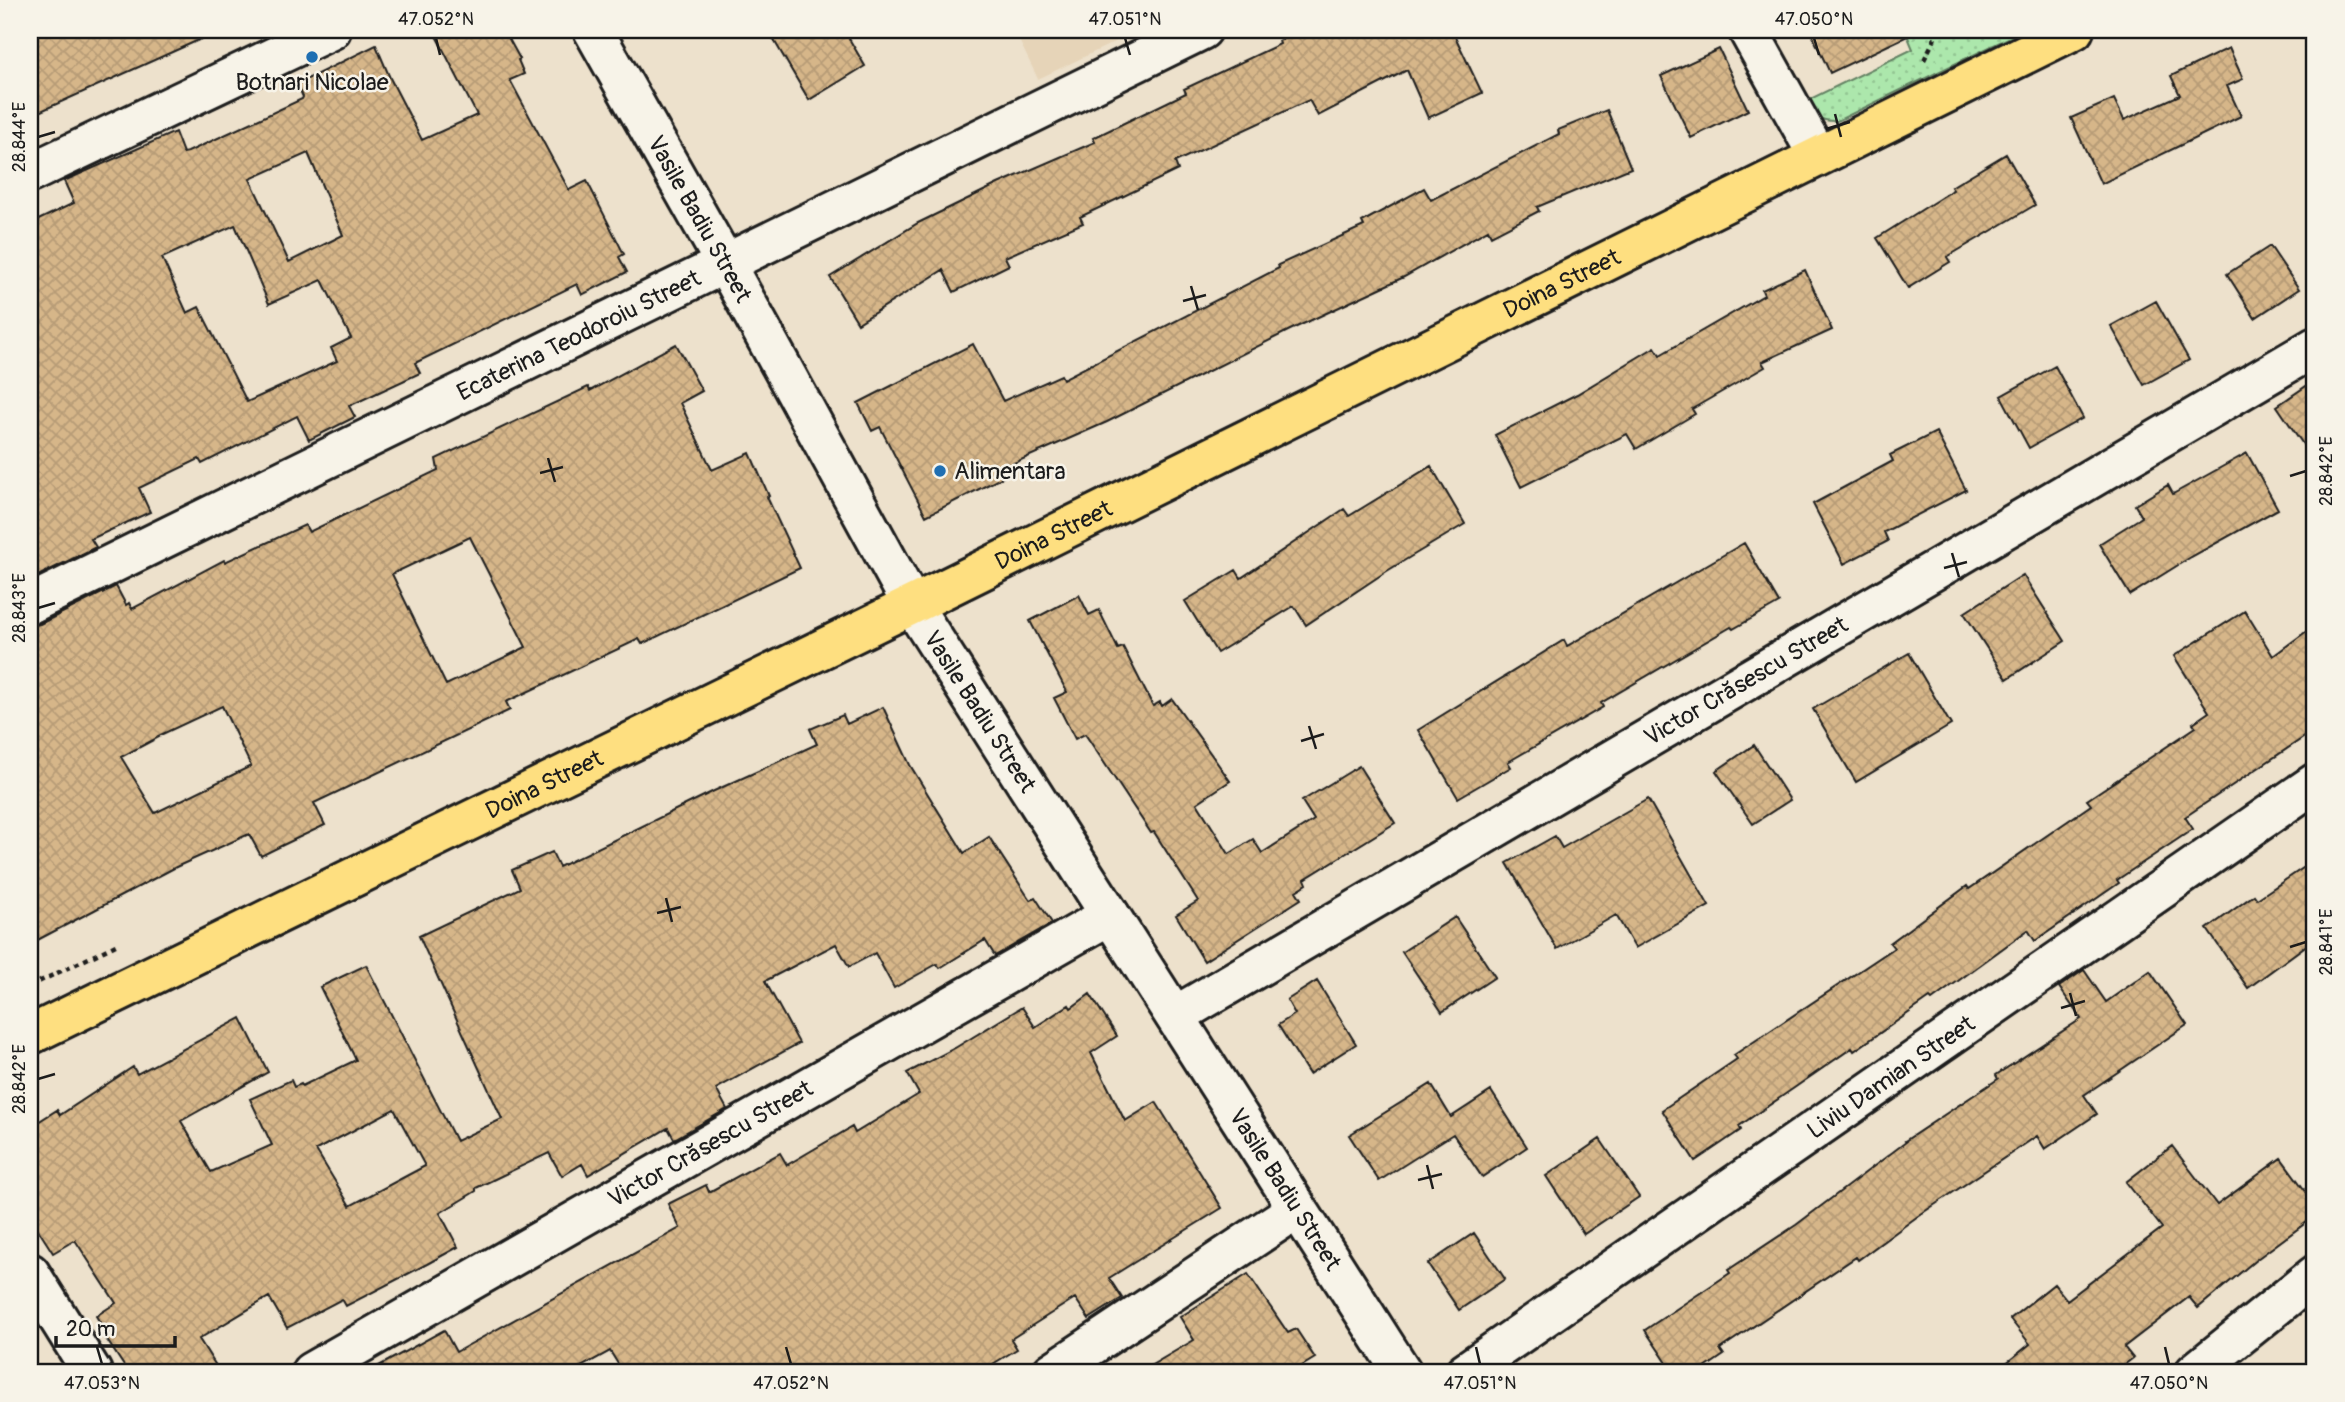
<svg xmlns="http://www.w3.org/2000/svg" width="2345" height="1402" viewBox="0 0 2345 1402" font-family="Pangolin,sans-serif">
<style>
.built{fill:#e6d4b8}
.grass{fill:url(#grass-dots);stroke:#648264;stroke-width:2}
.building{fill:url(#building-cross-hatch);stroke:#1c1c1c;stroke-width:2;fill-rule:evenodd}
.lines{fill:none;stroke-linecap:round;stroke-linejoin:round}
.minor-casing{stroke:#1c1c1c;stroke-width:44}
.major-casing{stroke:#1c1c1c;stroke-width:44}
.path{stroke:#1c1c1c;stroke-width:4.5;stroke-dasharray:5 5;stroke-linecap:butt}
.minor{stroke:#f7f3e8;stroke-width:38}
.major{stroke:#fedf80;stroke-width:38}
.ticks{fill:none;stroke:#1c1c1c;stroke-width:2.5}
.poi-dot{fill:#1f6fb2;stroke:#f7f3e8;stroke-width:2.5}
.labels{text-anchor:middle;stroke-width:5;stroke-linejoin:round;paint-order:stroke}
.poi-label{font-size:24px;fill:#1c1c1c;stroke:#f7f3e8}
.street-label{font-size:24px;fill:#1c1c1c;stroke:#f7f3e8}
.neatline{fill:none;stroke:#1c1c1c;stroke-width:2.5}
.ticks-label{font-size:18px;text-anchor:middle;fill:#1c1c1c}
</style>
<defs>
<pattern id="grass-dots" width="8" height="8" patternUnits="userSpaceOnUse" patternTransform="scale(1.75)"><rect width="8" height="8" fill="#ace7ac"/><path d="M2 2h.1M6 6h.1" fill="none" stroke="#93c693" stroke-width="1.8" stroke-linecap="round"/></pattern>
<pattern id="building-cross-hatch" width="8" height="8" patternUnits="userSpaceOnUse" patternTransform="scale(1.75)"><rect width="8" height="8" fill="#d6b689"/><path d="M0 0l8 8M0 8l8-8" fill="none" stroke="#b79c76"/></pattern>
</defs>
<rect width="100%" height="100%" fill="#ede1cc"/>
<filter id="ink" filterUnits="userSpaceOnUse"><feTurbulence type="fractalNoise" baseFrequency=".0143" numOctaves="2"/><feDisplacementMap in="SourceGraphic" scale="14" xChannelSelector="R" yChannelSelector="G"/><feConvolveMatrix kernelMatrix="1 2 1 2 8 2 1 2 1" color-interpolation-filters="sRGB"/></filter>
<g filter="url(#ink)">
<path class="built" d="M1014 30H1140L1038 79Z"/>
<path class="grass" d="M1905 30H2025L1837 121C1820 122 1813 115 1802 103L1913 49Z"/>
<path class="building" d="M30 30H221L30 116Z
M433 30H504L520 59 518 60 524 74 510 80 569 190 587 181 624 254 619 257 627 272 582 295 577 284 415 363 420 373 349 406 355 417 309 440 297 416 202 464 199 459 139 488 150 512 91 539 96 547 30 580V224L74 203 64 181 175 132 183 153 188 152 302 99 303 97 297 84 376 45 390 78 422 140 477 115ZM308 153 343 235 289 262 250 179ZM235 225 269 304 322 280 351 338 331 348 337 361 247 402 199 307 187 313 162 258Z
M768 30H844L865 66 809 100Z
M1300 30H1452L1482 93 1428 118 1407 70 1318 116 1309 100 1175 162 1178 170 1080 217 1083 223 1005 257 1009 265 954 292 943 270 858 323 830 277 918 223 998 184 1095 142 1093 138 1186 93 1184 89 1280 44 1279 41Z
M1810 30H1920L1830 73Z
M2229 48 2243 79 2227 86 2241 116 2101 184 2071 118 2114 99 2124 120 2180 95 2171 76Z
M1719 49 1748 110 1691 138 1661 76Z
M1607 110 1631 168 1537 207 1539 211 1491 236 1488 230 1404 277 1290 330 1107 422 1007 466 1011 473 926 516 880 427 872 431 858 403 973 344 1003 401 1061 375 1063 379 1279 268 1278 265 1364 226 1362 222 1424 188 1431 200 1559 134 1558 130Z
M2006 154 2035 205 1947 257 1950 262 1908 288 1877 238 1953 190 1951 187Z
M2270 246 2299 289 2255 318 2227 274Z
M1805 270 1832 330 1762 362 1765 367 1692 409 1695 414 1636 449 1627 434 1521 487 1495 435 1577 394 1655 347 1660 355 1764 295 1762 290Z
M2156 301 2189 360 2144 385 2111 326Z
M676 344 702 391 680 403 712 470 750 453 769 496 767 497 800 568 642 644 639 639 506 702 510 710 314 803 325 825 283 845 261 856 249 834 176 867 30 944V626L40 624 116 586 126 605 129 603 132 609 224 560 225 562 305 525 309 532 438 470 436 459 588 387 590 391ZM470 537 526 647 446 685 392 574ZM222 706 251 766 155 813 121 757 159 737 158 736Z
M2055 366 2083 418 2029 448 2001 396Z
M2315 380V462L2277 406Z
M1936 432 1966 490 1884 532 1888 541 1844 564 1813 504 1893 461 1890 455Z
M2247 453 2278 509 2191 557 2130 595 2099 544 2142 517 2135 505 2168 485 2173 494Z
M1431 466 1465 524 1387 571 1306 625 1294 606 1217 653 1185 601 1236 570 1241 578 1344 509 1349 516Z
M1744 543 1779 603 1733 629 1731 627 1601 703 1603 707 1508 762 1511 767 1458 798 1418 730 1564 640 1567 646Z
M2023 575 2065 641 2007 679 1964 613Z
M1079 595 1089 615 1099 610 1118 649 1123 647 1153 706 1160 702 1162 706 1172 699 1230 781 1197 803 1229 854 1253 839 1262 853 1314 820 1302 801 1359 766 1395 823 1305 879 1307 884 1296 891 1301 899 1204 961 1176 915 1198 901 1154 832 1151 833 1085 734 1075 739 1054 698 1067 692 1030 621Z
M2245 611 2273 656 2315 625V730L2185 817 2193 829 2117 880 2119 883 2035 941 2028 930 1932 1000 1930 998 1854 1051 1852 1048 1739 1126 1741 1130 1695 1161 1662 1110 1737 1059 1734 1055 1894 948 1890 943 1967 886 1969 889 2091 805 2087 800 2196 727 2193 723 2209 712 2174 656Z
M1909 653 1951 725 1856 782 1813 709Z
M883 707 910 765 964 853 989 837 1030 900 1035 897 1052 923 995 956 985 940 940 968 937 964 894 988 875 953 849 967 836 944 765 981 799 1043 716 1089 727 1109 674 1139 668 1128 588 1175 582 1164 562 1176 549 1153 476 1188V1191L440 1213 458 1247 427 1264 346 1306 342 1299 287 1328 269 1297 199 1339 220 1372H128L103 1334 106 1332 96 1316 116 1303 75 1240 53 1253 30 1217V1127L57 1110 60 1115 133 1067 137 1074 241 1018 268 1072 181 1121 211 1172 272 1145 250 1099 291 1080 294 1087 301 1084 302 1086 356 1060 320 987 366 965 456 1141 502 1119 419 936 520 888 512 870 552 852 559 867 714 791 817 744 810 729 843 715 847 724ZM394 1109 425 1166 350 1206 316 1150Z
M1754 745 1790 800 1753 824 1716 771Z
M1648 799 1709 906 1635 948 1616 915 1557 949 1507 863 1555 836 1562 848Z
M2315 860V939L2248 988 2207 929 2254 895 2257 899Z
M1455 917 1495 977 1442 1012 1402 952Z
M2084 970 2106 1002 2150 971 2187 1025 2084 1095 2097 1114 2045 1149 2037 1136 1918 1216 1858 1260 1856 1257 1720 1349 1724 1355 1699 1372H1673L1645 1330 1730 1273 1728 1270 1796 1225 1906 1142 1905 1141 1998 1079 1996 1075 2081 1019 2059 987Z
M1317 981 1356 1044 1309 1074 1278 1025 1295 1014 1287 1000Z
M1090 994 1117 1036 1091 1053 1125 1121 1156 1102 1222 1208 1109 1278 1122 1298 1089 1319 1075 1298 1011 1339 1017 1349 980 1372H623L610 1351 572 1372H368L444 1330 456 1352 680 1228 668 1204 706 1185 709 1192 780 1153 787 1165 852 1127 855 1133 919 1094 907 1073 955 1048 1022 1007 1035 1027 1069 1005 1071 1008Z
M1431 1084 1451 1117 1491 1091 1527 1147 1482 1177 1453 1134 1379 1181 1349 1135Z
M1600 1139 1639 1197 1584 1234 1546 1176Z
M2172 1146 2217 1205 2281 1158 2315 1204V1216L2257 1259 2198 1308 2189 1297 2124 1347 2133 1358 2115 1372H1995L2030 1344 2010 1319 2054 1284 2067 1300 2162 1228 2126 1182Z
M1474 1233 1505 1279 1459 1310 1428 1264Z
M1248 1274 1288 1333 1296 1329 1315 1358 1292 1372H1140L1194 1340 1180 1317Z"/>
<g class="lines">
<defs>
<g id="minor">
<path id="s1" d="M593 30 726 265 912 605 1402 1372"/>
<path d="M1748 30 1818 156"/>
<path d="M30 173 331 30"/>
<path id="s2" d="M30 604 1202 30"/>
<path id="s3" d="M1175 1016 2315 347"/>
<path d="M30 1273 92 1372"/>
<path id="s4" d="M311 1372 1110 915"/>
<path d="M1052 1372 1297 1209"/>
<path id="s5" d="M1465 1372 2315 783"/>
<path d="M2195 1372 2315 1275"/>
</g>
<g id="major">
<path id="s6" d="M30 1035 912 605 2074 30"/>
</g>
</defs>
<use href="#minor" class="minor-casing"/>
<use href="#major" class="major-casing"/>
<path class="path" d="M1924 60 1939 30
M30 986 118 944"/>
<use href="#minor" class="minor"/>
<use href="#major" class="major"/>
</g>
</g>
<path class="ticks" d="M436 38 440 55M1125 38 1130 55M1814 38 1819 55M1835 114 1841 137M1826 129 1850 122M38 137 55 132M1191 286 1198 310M1183 301 1206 295M548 458 555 482M540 473 563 467M2290 476 2306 471M1952 553 1959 577M1944 568 1967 562M38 608 55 603M1309 726 1316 749M1301 741 1324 734M666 898 672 922M657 913 681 907M2290 947 2306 942M2070 993 2076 1016M2061 1008 2085 1001M38 1079 55 1074M1427 1165 1433 1189M1418 1180 1442 1174M97 1347 102 1364M786 1347 791 1364M1476 1347 1480 1364M2165 1347 2169 1364"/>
<g class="poi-dot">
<circle cx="312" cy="57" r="7"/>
<circle cx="940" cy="471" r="7"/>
</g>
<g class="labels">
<g class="poi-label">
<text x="312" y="90">Botnari Nicolae</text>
<text x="954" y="479" text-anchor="start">Alimentara</text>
</g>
<g class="street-label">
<text dy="8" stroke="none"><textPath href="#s1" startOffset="217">Vasile Badiu Street</textPath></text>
<text dy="8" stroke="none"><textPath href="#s6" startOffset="1706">Doina Street</textPath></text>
<text dy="8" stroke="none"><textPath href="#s2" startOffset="611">Ecaterina Teodoroiu Street</textPath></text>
<text dy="8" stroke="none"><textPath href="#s6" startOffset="1139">Doina Street</textPath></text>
<text dy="8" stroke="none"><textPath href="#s3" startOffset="662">Victor Crăsescu Street</textPath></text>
<text dy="8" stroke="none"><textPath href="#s1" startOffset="784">Vasile Badiu Street</textPath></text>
<text dy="8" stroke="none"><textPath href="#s6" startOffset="572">Doina Street</textPath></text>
<text dy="8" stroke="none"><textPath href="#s5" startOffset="518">Liviu Damian Street</textPath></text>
<text dy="8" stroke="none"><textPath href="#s4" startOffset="460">Victor Crăsescu Street</textPath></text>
<text dy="8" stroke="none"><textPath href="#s1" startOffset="1351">Vasile Badiu Street</textPath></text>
</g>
</g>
<rect width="2345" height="1402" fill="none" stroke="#f7f3e8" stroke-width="77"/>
<path d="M56 1336v10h119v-10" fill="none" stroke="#1c1c1c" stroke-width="3.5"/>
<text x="66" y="1336" font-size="21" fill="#1c1c1c" stroke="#f7f3e8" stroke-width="5" paint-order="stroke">20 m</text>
<rect x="38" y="38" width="2268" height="1326" class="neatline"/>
<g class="ticks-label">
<text x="436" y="25">47.052°N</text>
<text x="1125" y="25">47.051°N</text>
<text x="1814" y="25">47.050°N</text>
<text transform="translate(19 137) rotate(-90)" y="6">28.844°E</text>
<text transform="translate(2326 471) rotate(-90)" y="6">28.842°E</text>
<text transform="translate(19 608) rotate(-90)" y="6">28.843°E</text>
<text transform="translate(2326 942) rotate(-90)" y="6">28.841°E</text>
<text transform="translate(19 1079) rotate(-90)" y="6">28.842°E</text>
<text x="102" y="1389">47.053°N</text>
<text x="791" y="1389">47.052°N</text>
<text x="1480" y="1389">47.051°N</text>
<text x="2169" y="1389">47.050°N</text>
</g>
</svg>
